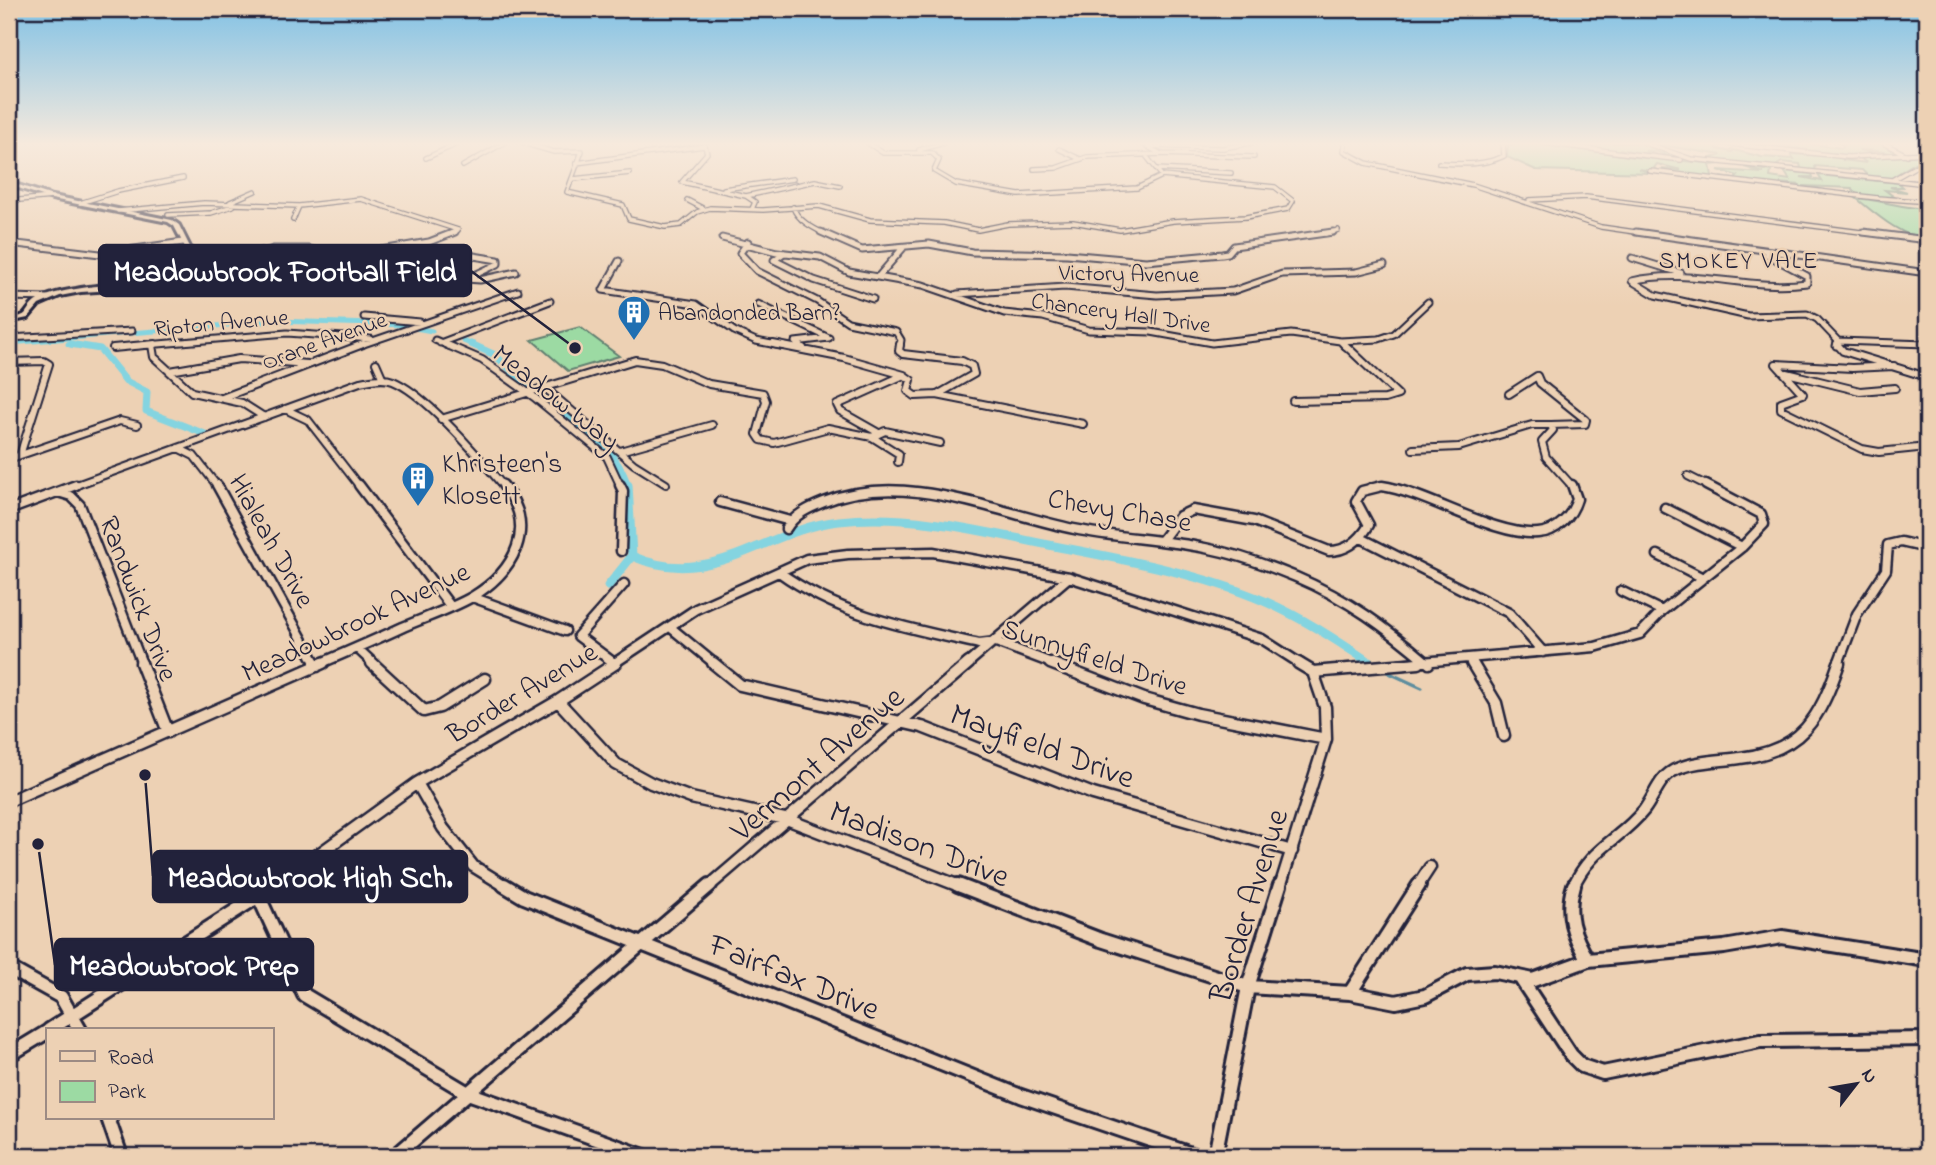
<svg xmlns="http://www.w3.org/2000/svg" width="1936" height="1165" viewBox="0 0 1936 1165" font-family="'Indie Flower',sans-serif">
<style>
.green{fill:#9cdaa3;stroke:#5f7e6f;stroke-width:2}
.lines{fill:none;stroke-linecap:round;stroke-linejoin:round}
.stream{stroke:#5d8d9e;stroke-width:3.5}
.canal-far2{stroke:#84d4e0;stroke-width:5}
.canal-far1{stroke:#84d4e0;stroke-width:7}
.canal{stroke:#84d4e0;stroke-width:9}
.street-far5-casing{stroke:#22223b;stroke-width:6}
.street-far4-casing{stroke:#22223b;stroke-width:9}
.street-far3-casing{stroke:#22223b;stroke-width:10}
.street-far2-casing{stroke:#22223b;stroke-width:13}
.street-far1-casing{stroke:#22223b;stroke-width:15}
.street-casing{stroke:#22223b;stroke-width:18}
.secondary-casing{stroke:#22223b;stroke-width:6}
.street-far5{stroke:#edd1b4;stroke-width:3.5}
.street-far4{stroke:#edd1b4;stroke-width:5}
.street-far3{stroke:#edd1b4;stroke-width:6}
.street-far2{stroke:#edd1b4;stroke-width:8}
.street-far1{stroke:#edd1b4;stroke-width:10}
.street{stroke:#edd1b4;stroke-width:12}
.secondary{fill:#edd1b4;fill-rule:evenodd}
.labels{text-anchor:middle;stroke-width:5;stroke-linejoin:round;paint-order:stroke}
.far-street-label{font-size:23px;fill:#22223b;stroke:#edd1b4}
.far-poi-label{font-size:23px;fill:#22223b;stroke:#edd1b4;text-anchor:start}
.far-neighbourhood-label{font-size:24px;letter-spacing:2px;fill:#22223b;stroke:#edd1b4}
.street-label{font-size:28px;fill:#22223b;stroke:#edd1b4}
.poi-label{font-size:28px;fill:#22223b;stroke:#edd1b4;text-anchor:start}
.near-street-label{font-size:33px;fill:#22223b;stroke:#edd1b4}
.leader{fill:none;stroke:#22223b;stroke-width:2.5}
.callout-dot{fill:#22223b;stroke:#edd1b4;stroke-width:2.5}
.callout{fill:#22223b;stroke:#22223b;stroke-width:2.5}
.callout-label{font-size:30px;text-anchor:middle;font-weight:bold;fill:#fff}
</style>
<rect width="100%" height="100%" fill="#edd1b4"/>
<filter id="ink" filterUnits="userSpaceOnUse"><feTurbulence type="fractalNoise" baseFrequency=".0143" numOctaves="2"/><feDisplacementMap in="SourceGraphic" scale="14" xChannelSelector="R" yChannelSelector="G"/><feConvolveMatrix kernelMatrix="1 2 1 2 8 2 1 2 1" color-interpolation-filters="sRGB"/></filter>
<g filter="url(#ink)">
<path class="green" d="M1537 143 1635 157 1720 164 1710 165 1712 176 1725 179 1721 177 1735 179 1738 176 1718 170 1764 173 1744 167 1771 171 1770 177 1790 180 1784 171 1812 174 1813 177H1801L1822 181 1818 175 1899 183 1903 187H1890L1907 192 1885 190 1897 199 1830 193 1855 192 1852 188 1803 186 1825 190 1826 193 1789 189 1801 188 1800 185 1780 183 1787 186 1781 188 1664 172 1662 169 1681 170 1657 164 1654 168 1659 172 1639 169 1653 173 1536 170 1507 157 1508 145Z
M1570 143H1642L1689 160C1664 161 1667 149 1645 151L1671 159 1620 149 1617 153 1577 147 1578 144Z
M1650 143H1714L1720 145 1715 146 1718 149 1732 152 1734 150 1730 149 1762 157 1794 159 1791 154 1858 158 1842 160 1867 163 1860 158 1927 155 1888 180 1847 174 1867 175 1862 170 1815 166 1816 173 1777 167 1801 168 1800 164 1782 162 1772 168 1704 160 1721 155Z
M1766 143H1804L1842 148 1844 146 1839 143H1880L1905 154C1889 154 1875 149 1859 150L1873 153C1862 160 1846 156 1834 153L1841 156 1789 147 1786 152 1785 146Z
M1856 198C1880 200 1902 208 1927 209V239C1901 237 1876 214 1856 198Z
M580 327 619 356 568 371 532 340Z"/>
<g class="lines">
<path class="stream" d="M1387 672 1422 688"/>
<path class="canal-far2" d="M415 328 432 331
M463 341 475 346
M9 343 275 321 407 325
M68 344 82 346"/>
<path class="canal-far1" d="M70 344 100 349 126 381 147 392 146 411 205 434
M471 344 495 355 530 388
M536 393C569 419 617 444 628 487"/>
<path class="canal" d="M632 556C712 591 763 530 839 521 909 513 981 531 1049 545 1121 559 1196 572 1264 601 1301 617 1335 639 1369 662
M608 586 632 556 628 485"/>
<defs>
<path id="street-far5" d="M523 143 554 152 582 151 567 192 623 205 629 219 665 227 681 225 697 212 710 208 763 210 819 206 870 220 944 223 978 230 1008 224 1073 222 1120 230 1173 221 1246 217 1288 209 1293 201 1275 187 1162 176 1147 157
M704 143 707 153 682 182 746 196 755 202 752 209
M868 143 883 153H932L939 160 934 171 956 184 1019 195 1137 188 1162 176
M1345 143 1344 151 1366 163 1473 185 1601 227 1649 234
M1543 143 1681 160
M1645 143 1691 159 1892 180 1927 160
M1721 143 1848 157 1927 153
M1883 143 1907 155
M1150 146 1223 148 1251 143
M1059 149 1080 159
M919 150 943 143
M1161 154 1254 157
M426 158 459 143
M576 163 704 146
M1439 163C1461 164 1483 166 1504 156L1503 143
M463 166 504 143
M1034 169 1056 168 1087 157 1161 154 1141 143
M1157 169 1231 173
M1650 171 1877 198 1917 201 1927 195
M573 179 630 173
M1892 180 1927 184
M724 189 793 179
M746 196 815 181 840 186
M687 200 704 209
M1529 200 1586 197 1877 234
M9 201 52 197
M230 202 255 191
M80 203 118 191 183 178
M793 207C797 220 813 228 825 234
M118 211 204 203 299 206 361 199 458 230 452 234
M168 215 211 213 233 206
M293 220 299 206
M1325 234 1338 230"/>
<path id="street-far4" d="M821 232 862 250 929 244 972 252 1067 254 1146 261 1222 254 1228 253 1234 246 1333 232
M1636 232 1927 273
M1863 232 1927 240
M722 238 777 252 820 257 849 272 923 285 1004 313 1043 317 1089 330 1151 332 1212 343 1291 334 1340 341 1379 339 1394 334 1428 302
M748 242 740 253 757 271 817 301 848 322 896 332 901 340 900 346
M9 243 100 254 183 242
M403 246V277
M413 246 498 260V264L466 279 448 278
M262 251 268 289
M784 253 774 260 814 280 873 299
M1766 254 1807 276V283C1748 291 1690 267 1632 281L1655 295 1748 316 1807 314 1817 319 1838 341
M1632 258 1681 273
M619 261 603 290 696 304 734 331 756 341 782 346
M219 267 273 249H310L339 257 429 242 455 232
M878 277 903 248
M466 279 480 280 516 272
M957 294 1065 287 1157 295 1233 291 1282 274 1356 272 1384 265
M9 297 48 298
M758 304 829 338 795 342 800 346
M364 317 420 322
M9 338 132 331
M435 340 449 346
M1340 341 1345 346
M1838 341 1927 344
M440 343 550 301
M135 346 287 333 371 339
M358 346 518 291
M1836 346 1838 341"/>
<path id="street-far3" d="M445 344 482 360 534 397 607 457 621 487
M773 344 844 358 904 375
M798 344 803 348
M900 344 899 351 903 354 962 361 972 366 974 374 937 395
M1837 344 1843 351 1927 377
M152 345 154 357 192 392 242 403 264 417
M113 348 155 344
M9 362 44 361 49 364 20 455
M376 363 383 379
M1894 366 1852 368 1776 364 1803 394 1781 402V409L1862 449 1879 452 1927 447
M170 371 239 359 308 364
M1787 373 1860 391 1895 388
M545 388 634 464 666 484
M1509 394 1537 376 1540 383 1586 420 1585 424 1551 425 1553 430 1542 442 1546 457 1573 487
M222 398 363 344
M1293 401 1385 399 1398 395 1344 344
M285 409 308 420 360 487
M441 419 635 360 662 364 709 384 763 393 766 401 757 434 761 440 774 443 828 428 872 437 885 431 940 443
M877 432 840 411 837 405 904 375 911 380 908 391 915 396 937 395 1083 424
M872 437 899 454 898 462
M178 448 194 456 218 487
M1413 449 1459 447 1532 425H1551
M620 451 712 425
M9 459 120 421 137 425
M1688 476 1710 487
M71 487 360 382C370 380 383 377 393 381 427 395 480 458 504 487
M1370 487H1392"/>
<path id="street-far2" d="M217 485 316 664
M359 485 451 607
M620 485 623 491 621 551
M58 492 71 496 80 505 142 664
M720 502 790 521
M1665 508 1742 547
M9 510 76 485
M786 529C795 514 809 508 824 502 905 470 994 512 1074 529 1117 538 1162 539 1205 548 1237 554 1267 565 1296 577 1348 599 1387 628 1429 664
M1361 538 1509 613 1543 652
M1162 540 1180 516 1193 510 1254 521 1329 551C1347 551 1360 540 1369 525L1356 501 1362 491 1382 486C1428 493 1494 536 1538 533 1557 532 1572 516 1577 499L1572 485
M1658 555 1703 578
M779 572C840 616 907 628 979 644L996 642 1054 664
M1621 591 1662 611
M472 597 565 631
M670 627 715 664
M358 649 374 664
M1470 660 1473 664
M614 663 578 636 624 584
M319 664C347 652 375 640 403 627 426 617 451 609 472 597 515 571 538 527 503 485
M613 664 696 609 807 559 848 554 933 552 1069 577 1262 639 1301 664
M967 664 1069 577
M1399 664 1595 647 1640 634 1662 611 1742 547 1764 524 1761 514 1706 485
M1838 664 1857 614 1886 570 1888 545 1901 542 1927 548"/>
<path id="street-far1" d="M141 663 168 732
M315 663 317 666
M372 663 424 711 440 707 485 679
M713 663 740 685 922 727 1093 794 1292 851
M1050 663 1144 699 1198 714 1326 739
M1298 663 1313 672
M1472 663 1496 703 1504 736
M1313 672 1419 663
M558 701 616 764 651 783 691 798 789 820 962 887
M417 783 443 828 473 866 507 887
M9 801 323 663
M273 887 417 783 558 701 616 663
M708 887 969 663
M1280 887 1326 739 1325 707 1313 672
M1417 887 1430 867
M1573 887C1590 848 1620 840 1644 810 1655 796 1659 776 1677 769 1696 761 1719 761 1740 758 1802 751 1820 718 1839 663"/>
<path id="street" d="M504 885 524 897 1021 1096 1197 1156
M958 885 1101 940 1248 987 1350 993 1396 1002 1425 996 1467 974 1495 972 1533 980 1588 960 1724 947 1782 937 1927 960
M1574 885C1565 913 1573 936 1588 960
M259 897 304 995 468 1093 644 1156
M9 968 61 997 80 1030
M1521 979 1571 1055 1582 1066 1603 1073 1760 1041 1927 1039
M1350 993 1419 885
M49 1030 276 885
M9 1055 47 1032
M108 1118 121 1156
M395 1156 710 885
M1215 1156 1248 987 1280 885"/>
<path id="secondary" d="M9 182 53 196 172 220 179 225 193 253 223 269 202 280 178 286 81 292 60 296 39 305 28 318 9 322V318C31 316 22 313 35 302 46 294 63 291 76 289 125 279 168 292 215 269L189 255 174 226 168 222 52 199 9 185Z"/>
</defs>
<use href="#street-far5" class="street-far5-casing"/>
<use href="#street-far4" class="street-far4-casing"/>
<use href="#street-far3" class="street-far3-casing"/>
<use href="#street-far2" class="street-far2-casing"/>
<use href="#street-far1" class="street-far1-casing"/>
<use href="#street" class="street-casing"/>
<use href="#secondary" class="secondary-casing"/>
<use href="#street-far5" class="street-far5"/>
<use href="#street-far4" class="street-far4"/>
<use href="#street-far3" class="street-far3"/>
<use href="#street-far2" class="street-far2"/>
<use href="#street-far1" class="street-far1"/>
<use href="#street" class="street"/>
<use href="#secondary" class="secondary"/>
</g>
</g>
<linearGradient id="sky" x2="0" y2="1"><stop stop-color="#80c1e5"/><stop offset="0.47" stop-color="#f7eadd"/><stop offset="1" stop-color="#f7eadd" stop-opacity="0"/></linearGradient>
<rect width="1936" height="306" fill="url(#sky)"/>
<defs>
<symbol id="building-pin" viewBox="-11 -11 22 30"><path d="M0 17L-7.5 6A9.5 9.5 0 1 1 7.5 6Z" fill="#1f6fb2" stroke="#edd1b4"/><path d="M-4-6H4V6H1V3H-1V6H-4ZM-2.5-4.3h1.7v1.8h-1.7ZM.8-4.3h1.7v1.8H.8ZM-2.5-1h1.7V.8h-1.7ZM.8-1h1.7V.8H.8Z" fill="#fff"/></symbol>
</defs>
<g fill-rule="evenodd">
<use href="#building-pin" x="615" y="293" width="38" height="52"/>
<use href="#building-pin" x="399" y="459" width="38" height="52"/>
</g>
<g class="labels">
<g class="far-street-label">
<text transform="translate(1129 273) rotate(1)" y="8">Victory Avenue</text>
<text transform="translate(1121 312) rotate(8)" y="8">Chancery Hall Drive</text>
<text transform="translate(221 322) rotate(-5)" y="8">Ripton Avenue</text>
<text transform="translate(324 340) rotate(-20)" y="8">Orane Avenue</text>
</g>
<g class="far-poi-label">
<text x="658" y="320">Abandonded Barn?</text>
</g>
<g class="far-neighbourhood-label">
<text x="1739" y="268">SMOKEY VALE</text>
</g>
<g class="street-label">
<text transform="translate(557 396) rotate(38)" y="10">Meadow Way</text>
<text transform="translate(1120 509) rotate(10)" y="10">Chevy Chase</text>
<text transform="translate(273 540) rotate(61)" y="10">Hialeah Drive</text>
<text transform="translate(140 598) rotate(69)" y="10">Randwick Drive</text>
<text transform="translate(355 621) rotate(-25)" y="10">Meadowbrook Avenue</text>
<text transform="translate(1095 656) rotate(18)" y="10">Sunnyfield Drive</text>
<text transform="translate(521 692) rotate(-31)" y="10">Border Avenue</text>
</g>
<g class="poi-label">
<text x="442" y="472">Khristeen's<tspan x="442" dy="32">Klosett</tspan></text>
</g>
<g class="near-street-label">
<text transform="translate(1043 744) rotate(20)" y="12">Mayfield Drive</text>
<text transform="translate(816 762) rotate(-41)" y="12">Vermont Avenue</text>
<text transform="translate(920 842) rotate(21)" y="12">Madison Drive</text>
<text transform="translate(1247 905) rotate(-73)" y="12">Border Avenue</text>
<text transform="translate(795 975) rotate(22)" y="12">Fairfax Drive</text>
</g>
</g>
<path class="leader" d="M575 348L471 271M145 775L153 876M38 844L55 965"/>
<g class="callout-dot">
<circle cx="575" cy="348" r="7"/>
<circle cx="145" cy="775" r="7"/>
<circle cx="38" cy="844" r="7"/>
</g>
<g class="callout">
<rect x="99" y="245" width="372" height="51" rx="7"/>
<rect x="153" y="851" width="314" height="51" rx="7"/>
<rect x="55" y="939" width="258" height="51" rx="7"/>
</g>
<g class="callout-label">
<text x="285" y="281">Meadowbrook Football Field</text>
<text x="310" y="887">Meadowbrook High Sch.</text>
<text x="184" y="975">Meadowbrook Prep</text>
</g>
<rect width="1936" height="1165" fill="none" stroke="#edd1b4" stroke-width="35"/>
<rect x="18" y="18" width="1901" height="1130" fill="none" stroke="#22223b" stroke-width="2.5" filter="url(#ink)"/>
<rect x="46" y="1028" width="228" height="91" fill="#edd1b4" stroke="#9c8b84" stroke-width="2"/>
<rect x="60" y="1051" width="35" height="10" fill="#edd1b4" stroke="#9c8b84" stroke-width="2"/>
<text x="108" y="1064" font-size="21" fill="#22223b">Road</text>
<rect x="60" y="1081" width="35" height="21" fill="#9cdaa3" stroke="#9c8b84" stroke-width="2"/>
<text x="108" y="1098" font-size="21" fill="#22223b">Park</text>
<g transform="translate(1856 1084) rotate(59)" stroke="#edd1b4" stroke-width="5" paint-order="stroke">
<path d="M0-5L12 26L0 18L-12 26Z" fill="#22223b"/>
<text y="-10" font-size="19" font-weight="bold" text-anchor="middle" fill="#22223b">N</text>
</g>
</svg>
